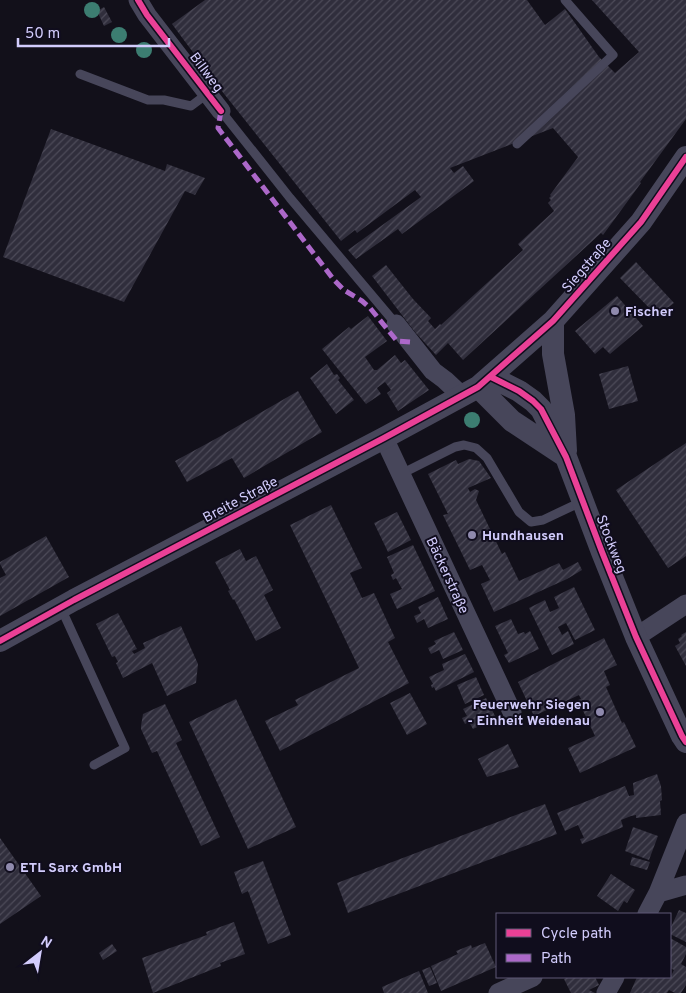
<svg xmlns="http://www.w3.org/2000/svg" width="686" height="993" viewBox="0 0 686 993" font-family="Overpass,sans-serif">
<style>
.building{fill:url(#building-hatch)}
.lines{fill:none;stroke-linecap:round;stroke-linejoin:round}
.service{stroke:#47465a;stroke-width:9}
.minor{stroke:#47465a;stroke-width:19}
.tertiary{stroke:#47465a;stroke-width:22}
.quiet{stroke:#ac68c9;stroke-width:5;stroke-dasharray:10 5;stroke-linecap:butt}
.cycleway-casing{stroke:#100d1d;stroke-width:9}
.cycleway{stroke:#ea4096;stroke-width:6}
.tree{fill:#3c7d71}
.poi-dot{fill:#8f8aad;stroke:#100d1d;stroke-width:2}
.labels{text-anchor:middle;stroke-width:4;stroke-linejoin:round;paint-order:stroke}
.street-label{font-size:14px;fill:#d2ccfc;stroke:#100d1d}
.poi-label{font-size:14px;font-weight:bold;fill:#d2ccfc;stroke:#100d1d;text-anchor:start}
</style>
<defs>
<pattern id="building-hatch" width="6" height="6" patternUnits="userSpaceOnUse" patternTransform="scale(1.25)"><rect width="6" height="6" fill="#302e3c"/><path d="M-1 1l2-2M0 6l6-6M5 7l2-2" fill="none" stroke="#4d4b59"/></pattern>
</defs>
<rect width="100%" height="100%" fill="#12101a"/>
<path class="building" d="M205 0H527L545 25 565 9 599 57 615 73 639 52 592 0H686V119L640 182 641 183 603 235 601 233 463 360 448 343 436 355 415 332 372 276 386 265 413 299 431 318 428 321 435 329 440 324 441 325 523 250 518 244 554 211 548 203 551 200 549 198 551 196 550 195 578 157 553 128 450 168 454 173 463 166 474 181 402 234 398 229 356 259 348 250 421 197 415 190 357 233 355 230 341 241 221 90 172 24Z
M104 7 112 22 104 26 97 11Z
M51 129 165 171 167 164 205 178 195 195 185 191 124 302 3 257Z
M636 262 674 303 657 316 620 278Z
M617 296 643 326 610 354 603 347 595 354 575 331Z
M368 316 387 341 365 357 374 370H377L395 355 401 363 405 360 429 390 398 411 387 393 391 390 385 382 377 388 381 394 366 404 322 349 349 327 351 329Z
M327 364 334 375 337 374 340 378 338 380 354 400 336 414 310 378Z
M628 366 638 401 609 409 599 374Z
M298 391 322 432 244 478 232 458 187 482 175 461 219 437Z
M686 443V556L668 568 616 490Z
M469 459 479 461 491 478 468 488 470 492 475 489 479 491 476 500 502 554 505 552 519 581 559 563 563 570 578 562 582 570 567 579 494 612 481 584 490 580 482 565 470 570 443 515 448 514 428 474 456 460 458 464Z
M331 505 362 568 350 573 362 598 374 593 395 638 388 642 409 683 280 751 265 721 298 705 295 700 359 668 290 525Z
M397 512 411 540 388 552 374 523Z
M46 536 69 577 0 616V578L6 575 0 564V562Z
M413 545 435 591 397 609 390 594 402 589 396 578 393 580 391 575 394 573 387 557Z
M240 549 246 561 256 556 273 590 264 595 281 628 256 641 234 599 233 600 228 591 230 590 215 562Z
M574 587 595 630 575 640 566 623 558 627 562 635 568 631 574 644 552 655 529 608 545 600 550 612 559 608 554 597Z
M438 597 448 619 428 628 424 619 417 623 414 616 421 613 418 607Z
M118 613 137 649 132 651 134 654 145 648 143 643 181 626 198 664 196 683 167 696 152 663 123 678 116 663 118 662 115 656 112 657 96 624Z
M511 619 518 634 524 632 525 634 530 631 539 649 509 663 504 655 508 653 495 626Z
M454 632 463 650 443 659 439 650 431 654 428 648 436 644 434 641Z
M686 632V666L675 646 680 643 678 639 682 636 681 635Z
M604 638 617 665 604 671 610 685 606 687 622 723 624 722 636 747 580 773 568 748 595 736 578 700 581 699 579 695 534 716 518 682Z
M465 654 474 672 436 691 434 687 432 688 431 685 433 684 429 677 444 670 442 664Z
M476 677 484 695 465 704 457 685Z
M410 693 427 724 407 735 390 703Z
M486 698 496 718 473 729 469 722 465 724 462 718 467 716 463 709Z
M236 699 296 827 248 849 189 722Z
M165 704 182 740 176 743 220 837 201 846 157 751 152 753 141 729V726L143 714Z
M508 744 519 767 487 777 478 759Z
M657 774 661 786 662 800 660 801 661 815 636 818V815L631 816 621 820 623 827 582 844 580 839 584 838 578 825 565 831 557 813 625 786 629 796 634 795 633 783Z
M545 804 557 834 348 913 337 883Z
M633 827 658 836 649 860 625 851Z
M0 838 41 896 0 924Z
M632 857 650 862 647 870 630 865Z
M263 861 291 935 268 944 248 891 242 894 234 872Z
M611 874 635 890 627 903 624 901 618 911 597 896Z
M679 910 686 913V942L670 934V929Z
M234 922 245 954 220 963 221 966 153 993 142 958 207 935 206 932Z
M670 938 686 947V954L681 964 686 967V985L681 993H675L669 990 667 993H630L637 977H662L665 978V977L671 976 674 970 670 968Z
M485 943 496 967 441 991 431 966 458 954 456 951 471 945 472 948Z
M112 944 117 951 103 960 99 953Z
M430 967 437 983 429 986 422 970Z
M419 971 428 993H384L382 987Z
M569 977H595L599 985 589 990 595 993H571L564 979Z"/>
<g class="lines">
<path class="service" d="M80 74 148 100H164L191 106 207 94
M221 111 290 198 396 324
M517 144 613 55 565 0
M401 474 455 447 464 445 476 448 487 458 519 512 531 522 543 520 581 502
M61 608 125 748 94 765"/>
<path class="minor" d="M138 0 147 15 221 111
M396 324 433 371 445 380 461 395
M384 438 512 712
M636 637 686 604
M658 893 686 885
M647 914 658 893 686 823
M498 993 533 977
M606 993 615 977"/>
<path class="tertiary" d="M553 321V354L564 415 566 451
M491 377 519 391 533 401 541 409 566 457 602 552 636 637 682 736 686 742
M478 387 512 421 565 456
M0 641 74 600 384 438 478 387 553 321 641 222 686 157"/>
<path class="quiet" d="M221 111 218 128 334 280 344 290 362 301 370 308 397 341 410 342"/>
<defs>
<path id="cycleway" d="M138 0 147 15 221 111
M491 377 519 391 533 401 541 409 566 457 602 552 636 637 682 736 686 742
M0 641 74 600 384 438 478 387 553 321 641 222 686 157"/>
</defs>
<use href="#cycleway" class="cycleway-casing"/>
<use href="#cycleway" class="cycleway"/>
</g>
<g class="tree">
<circle cx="92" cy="10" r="8"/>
<circle cx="119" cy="35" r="8"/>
<circle cx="144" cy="50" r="8"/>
<circle cx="472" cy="420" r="8"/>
</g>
<g class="poi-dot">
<circle cx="615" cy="311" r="5"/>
<circle cx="472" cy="535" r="5"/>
<circle cx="600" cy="712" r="5"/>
<circle cx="10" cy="867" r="5"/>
</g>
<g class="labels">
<g class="street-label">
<text transform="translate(207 72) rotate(53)" y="5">Billweg</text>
<text transform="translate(586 265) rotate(-49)" y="5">Siegstraße</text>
<text transform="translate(240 499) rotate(-28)" y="5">Breite Straße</text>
<text transform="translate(612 544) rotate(69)" y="5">Stockweg</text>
<text transform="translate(448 575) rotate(65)" y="5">Bäckerstraße</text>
</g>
<g class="poi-label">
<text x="625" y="316">Fischer</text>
<text x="482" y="540">Hundhausen</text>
<text x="590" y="709" text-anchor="end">Feuerwehr Siegen<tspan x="590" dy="16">- Einheit Weidenau</tspan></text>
<text x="20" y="872">ETL Sarx GmbH</text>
</g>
</g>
<rect x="496" y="913" width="175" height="65" fill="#100d1d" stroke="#5e5976"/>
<rect x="506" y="929" width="25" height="8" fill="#ea4096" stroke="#5e5976"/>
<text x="541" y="938" font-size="15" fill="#d2ccfc">Cycle path</text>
<rect x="506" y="954" width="25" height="8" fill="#ac68c9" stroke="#5e5976"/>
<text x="541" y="963" font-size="15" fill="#d2ccfc">Path</text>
<g transform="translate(40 953) rotate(31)" stroke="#100d1d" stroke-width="4" paint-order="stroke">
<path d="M0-4L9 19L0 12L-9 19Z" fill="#d2ccfc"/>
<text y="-8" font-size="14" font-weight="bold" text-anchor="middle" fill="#d2ccfc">N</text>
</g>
<path d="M18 38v8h151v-8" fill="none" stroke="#d2ccfc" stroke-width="2.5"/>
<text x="25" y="38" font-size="15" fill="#d2ccfc" stroke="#100d1d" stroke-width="4" paint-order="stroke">50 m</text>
</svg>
